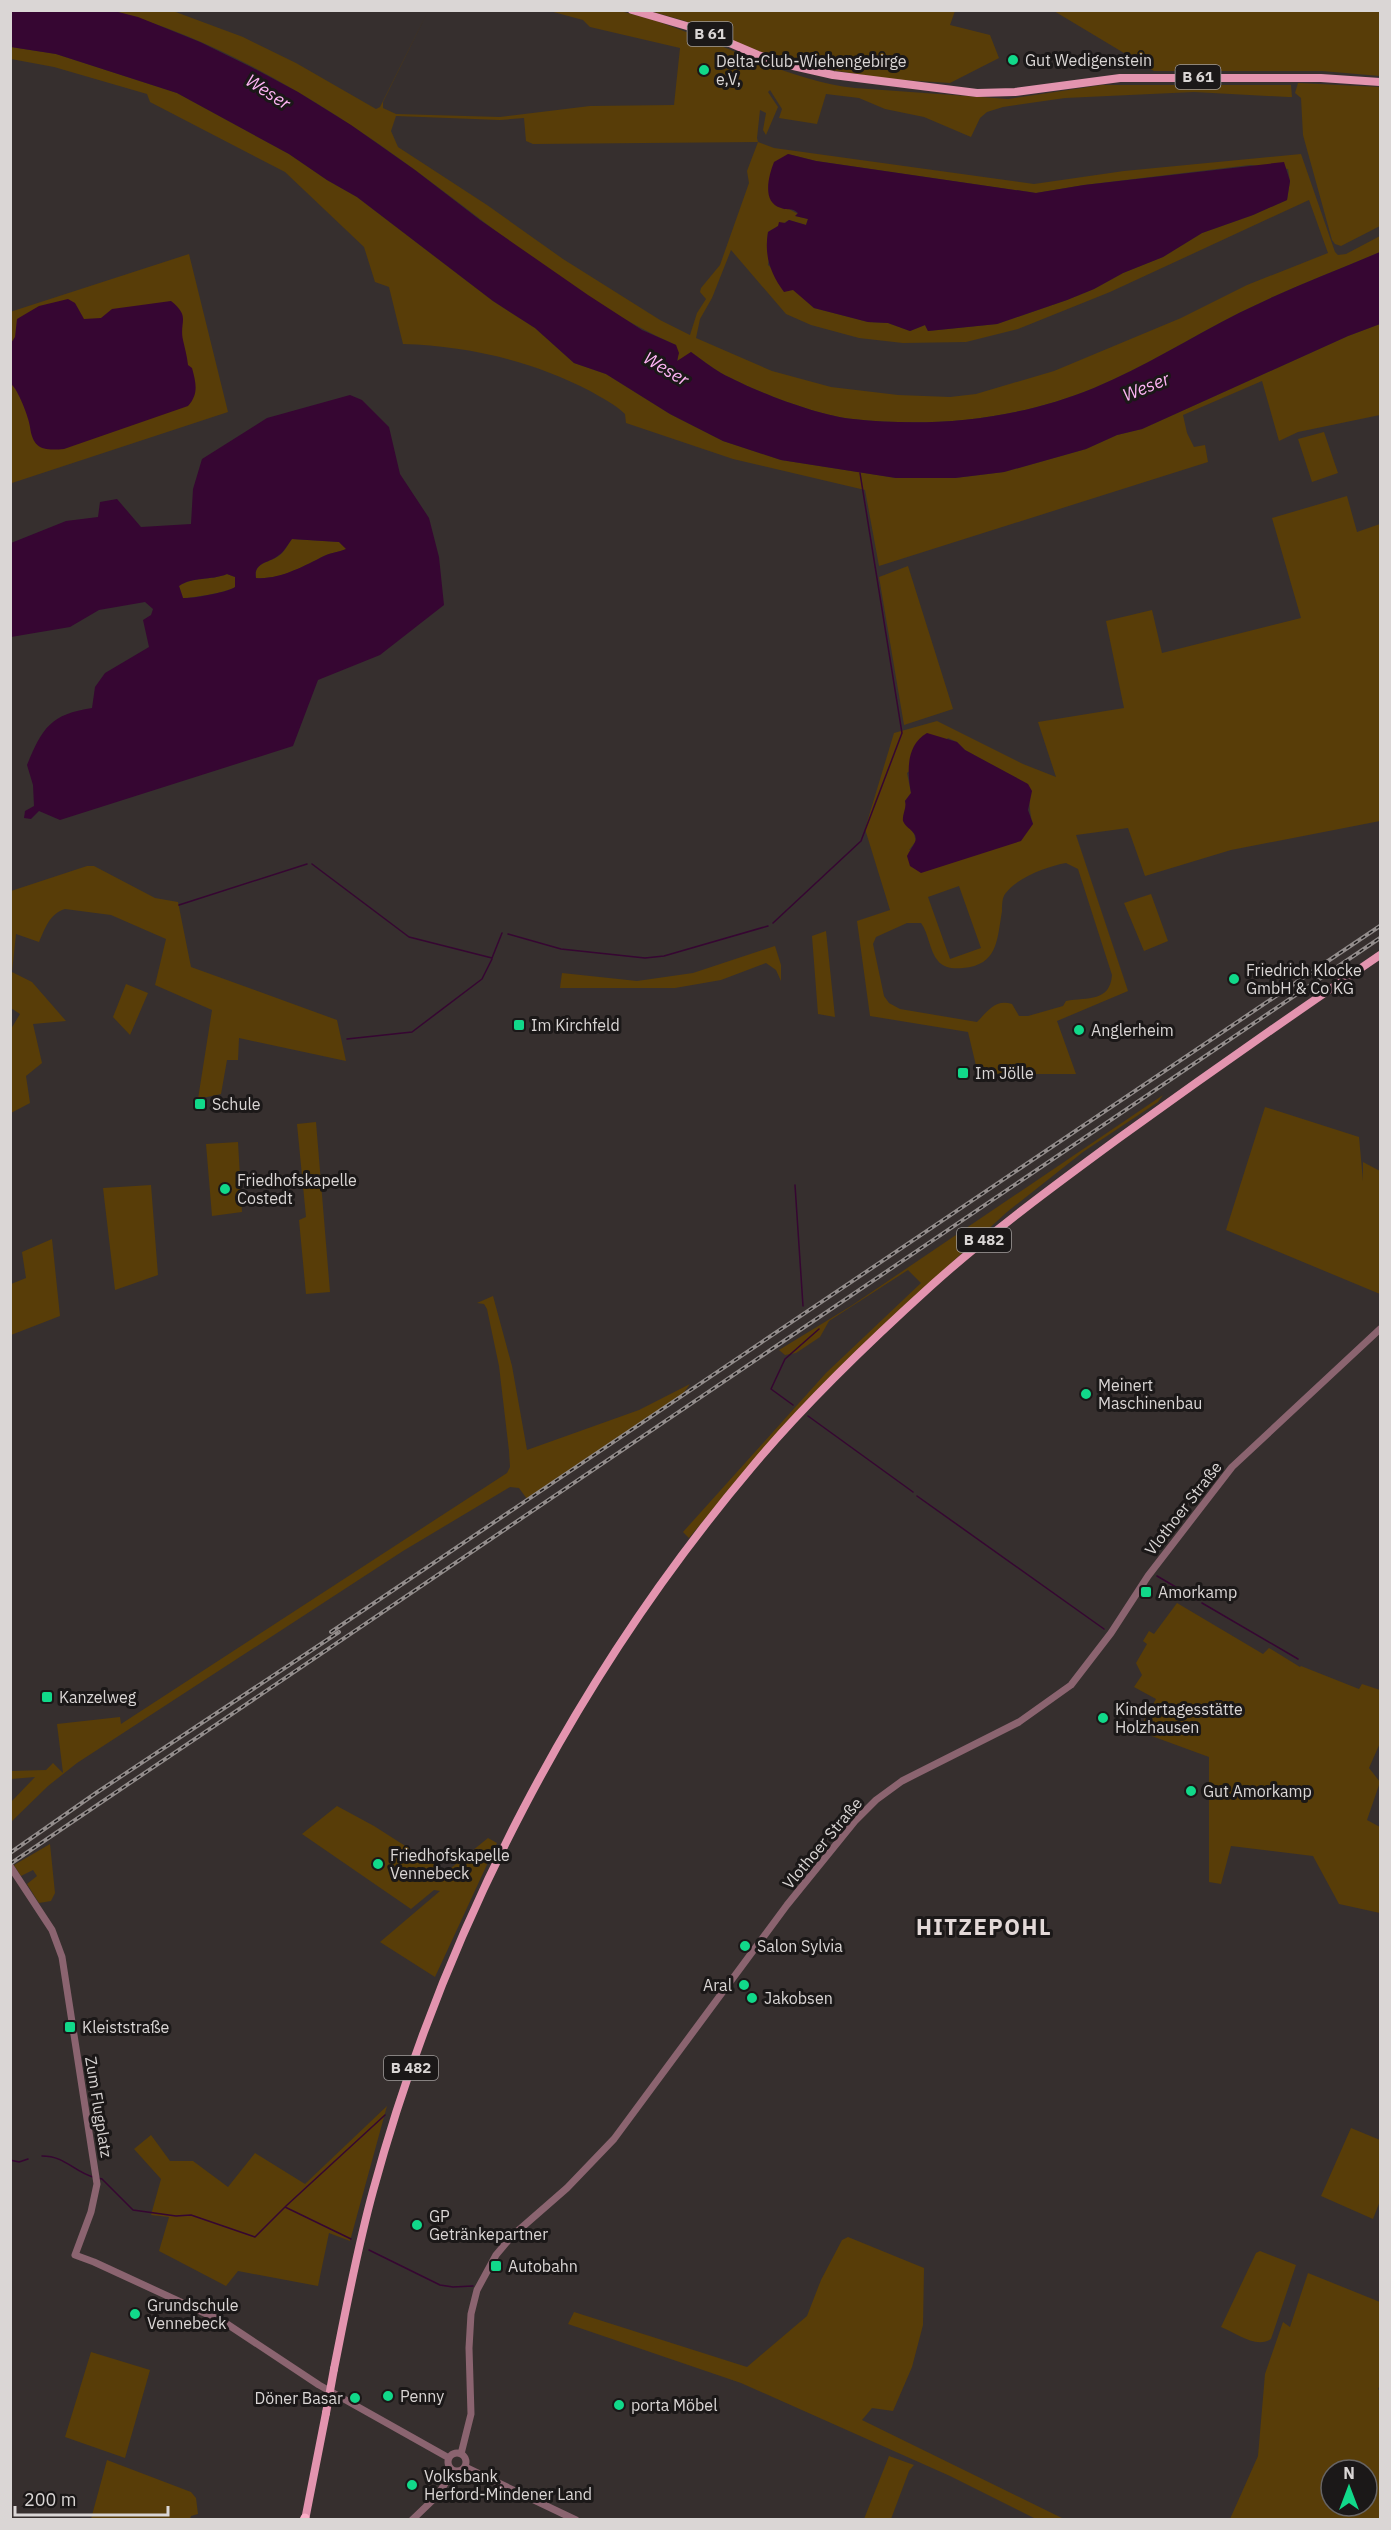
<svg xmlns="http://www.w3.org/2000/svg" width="1391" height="2530" viewBox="0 0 1391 2530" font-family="'IBM Plex Sans',sans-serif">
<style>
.green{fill:#583d08;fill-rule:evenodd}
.water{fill:#360632;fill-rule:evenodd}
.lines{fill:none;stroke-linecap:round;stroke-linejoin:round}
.stream{stroke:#360632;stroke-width:1.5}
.minor{stroke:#8b6470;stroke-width:7}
.major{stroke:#e394af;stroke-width:8}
.highway{stroke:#fbafc8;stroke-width:9}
.rail-casing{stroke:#938d8c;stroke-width:4}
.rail{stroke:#1b1818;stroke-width:1.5;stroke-dasharray:4.5;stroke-linecap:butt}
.major-bridge{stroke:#e394af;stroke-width:8}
.poi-dot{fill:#11d98a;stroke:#1b1818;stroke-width:2}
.labels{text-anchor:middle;stroke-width:6;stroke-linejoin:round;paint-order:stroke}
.shield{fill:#1b1818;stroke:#a19d9c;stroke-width:1.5}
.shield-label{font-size:15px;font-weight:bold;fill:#dad6d5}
.poi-label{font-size:16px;fill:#dad6d5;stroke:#1b1818;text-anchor:start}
.street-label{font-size:16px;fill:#dad6d5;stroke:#1b1818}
.water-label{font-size:18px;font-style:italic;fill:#feb4f4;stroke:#1b1818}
.district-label{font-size:22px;font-weight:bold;letter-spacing:1.5px;fill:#e3d9d8;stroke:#1b1818}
</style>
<rect width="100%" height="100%" fill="#362f2e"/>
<path class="green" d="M546 10C568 11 599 7 620 11 701 29 772 78 855 88L1008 99 1102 85H1291L1292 97H1288L1194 92 1065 98 1003 107 987 112 980 118 971 137 924 117 885 109 859 98 826 94 817 124 779 118 782 109 770 90 768 92 778 107 766 135 763 130 766 113 760 110 757 138 758 142 774 148 1034 184 1124 171 1301 154 1335 252 1338 255 1346 254 1380 236V252C1333 272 1285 290 1239 313 1190 338 1144 367 1094 388 1019 419 934 428 853 419 816 415 754 391 721 373 711 367 701 359 691 352L678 362 676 345C582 304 497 230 415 170 325 104 223 41 114 11H173L243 37 296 63 376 109 380 107 428 11 383 102V108L396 114 500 117 590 106 674 105 680 48 590 27 583 20ZM396 116 500 120 524 118 526 141 533 144 758 142 747 171 749 183 720 265 701 288 700 292 706 299 697 313 690 335 660 320 563 259 487 205 398 147 391 131ZM788 154 816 161 1036 193 1084 185 1250 165 1288 169 1290 181 1287 200 1253 215 1202 233 1163 257 1123 273 1094 289 1067 300 997 324 928 331 925 325 910 331 888 323 868 322 814 308 768 265C770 253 766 244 768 232L789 220 806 225 808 219 796 216 798 214 787 208ZM1309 200 1328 253 1247 285 1181 318 1054 371 976 394 950 397 898 395 831 387 772 371 696 338 700 319 712 298 731 250 786 314 811 325 859 338 903 343 966 342 1018 329 1110 292Z
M650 11H955L950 25 990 35 999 58 950 83 889 79 805 66 778 59 685 21Z
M1054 11H1380V76L1322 71H1154Z
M11 47 56 54 177 93 289 154 327 180 357 197 493 301 535 328 574 363 606 374 670 414 723 441 781 460 896 478H955L1004 472 1086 449 1117 435 1142 429 1348 336 1380 324V415L1298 432 1279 441 1262 381 1183 415 1187 433 1194 447 1205 445 1208 462 879 566 865 490 733 459 626 423 625 414C615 404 602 398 590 391 533 361 468 346 403 344L389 287 375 282 364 247 285 172 150 102 147 94 54 67 11 59Z
M1298 83 1380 87V226L1341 246 1335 244 1332 240 1303 135 1301 98 1295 93Z
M189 254 228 412 12 483 10 312Z
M1324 432 1338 473 1312 482 1298 439Z
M1347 496 1357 532 1380 524V821L1231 850 1145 876 1128 828 1076 835 1128 991 1057 1021 1076 1074H978L968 1032 870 1016 857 921 890 910 865 829 894 733 937 721 1023 764 1056 777 1038 722 1124 708 1106 621 1152 610 1162 653 1301 618 1272 518ZM948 738 957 742 965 750 1027 784C1031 798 1028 810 1033 824L909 850 916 841 914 834 903 818 907 807 905 801 911 793 907 773ZM1066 863 1078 869 1112 975C1110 1002 1088 997 1066 1001L1063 1006 1028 1016H1019L1012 1004C995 999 988 1011 977 1022L900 1009 889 1003 884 996 873 944 876 937 907 923H921C929 934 929 950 938 961 944 968 953 969 963 968 998 965 997 940 1002 911 1002 906 1002 898 1005 894 1016 878 1048 866 1066 863ZM959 886 981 948 950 959 928 897Z
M292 539 339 542 347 549C339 552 330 553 324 556 304 566 280 580 256 578 253 562 270 563 280 555 285 551 288 544 292 539Z
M908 566 953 709 904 725 879 577Z
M227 574 235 577V587C229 592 192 598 183 598L179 586C194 576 210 581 227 574Z
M87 866H94L155 898 178 902 191 967 337 1020 346 1061 239 1038 238 1060H227L221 1094 198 1099 212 1010 155 985 166 939 111 915 65 909C49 914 45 929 39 942L16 934 12 972 32 982 66 1021 33 1024 42 1063 26 1076 30 1103 11 1113V1029L20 1014 11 1008V891Z
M1151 894 1168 941 1144 951 1124 903Z
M826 931 835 1017 818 1014 812 936Z
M775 946 781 965V981L776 970 766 963 721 980 675 988H560L562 973 637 981 693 973Z
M126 984 148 993 130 1035 113 1017Z
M1163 1095 1158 1102 1083 1152 1007 1212 925 1287 748 1467 689 1538 683 1532 826 1373 921 1283 908 1270 829 1321 820 1337 796 1353 785 1355 779 1350 851 1306Z
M1265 1107 1359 1137 1363 1181V1162L1380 1171V1294L1226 1230Z
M316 1122 330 1292 306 1294 299 1220 306 1217 297 1124Z
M238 1142 242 1212 212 1216 206 1144Z
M151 1185 158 1275 115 1290 103 1188Z
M52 1239 60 1316 11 1335V1284L26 1278 22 1252Z
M493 1296 512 1366 527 1450 639 1410 690 1384 682 1395 527 1499 519 1488 510 1487 403 1551 77 1763 48 1786 11 1822V1802L35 1777 11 1779V1771L46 1770 53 1763 63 1773 57 1724 120 1717 121 1724 507 1473 510 1467 509 1451 499 1366 487 1309 484 1304 477 1303Z
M1177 1603 1263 1654 1269 1648 1300 1667 1301 1666 1359 1689 1362 1684 1380 1690V1743L1369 1768 1380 1782 1367 1820 1380 1827V1913L1339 1904 1313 1856 1231 1846 1221 1884 1209 1882V1757L1138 1731 1156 1699 1134 1687 1142 1675 1136 1663 1147 1644 1143 1641 1149 1631 1154 1634Z
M337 1806 374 1826 446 1872 488 1838 497 1843 435 1977 380 1942 440 1891 434 1890 411 1909 302 1834Z
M50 1844 55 1893 51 1901 39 1903 27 1884 37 1876 33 1870 21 1876 14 1865Z
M387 2106 350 2241 329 2233 318 2286 238 2271 226 2286 159 2251 169 2217 151 2215 161 2179 134 2149 151 2135 170 2161H193L228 2187 255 2153 305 2184Z
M1351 2128 1380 2140V2201L1373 2219 1321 2196Z
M848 2237 924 2268 923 2325 912 2367 893 2411 872 2408 862 2420 1064 2519H1036L950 2476 741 2383 568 2324 574 2312 747 2367 807 2316 821 2280 842 2240Z
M1260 2251 1296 2265 1271 2339C1256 2349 1236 2333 1221 2327L1256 2253Z
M1308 2273 1380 2302V2385L1378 2389 1380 2391V2519H1230L1258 2456 1265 2374 1283 2322 1290 2327ZM1331 2470H1367V2506H1331Z
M91 2352 150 2370 125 2458 65 2437Z
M889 2456 914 2465 909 2471 891 2519H864Z
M107 2460 191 2492 196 2498 198 2514 191 2516 190 2519H91Z"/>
<path class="water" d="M11 10 114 11 138 17 200 42 251 67 298 92 351 125 415 170 480 220 588 295 642 330 676 345 679 353 677 361 691 352C701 359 711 367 721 373 754 391 816 415 853 419 934 428 1019 419 1094 388 1144 367 1190 338 1239 313 1285 290 1333 272 1380 252V324L1348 336 1142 429 1117 435 1086 449 1004 472 955 478H896L781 460 723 441 670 414 606 374 574 363 535 328 493 301 357 197 327 180 289 154 177 93 56 54 11 47Z
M788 154 816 161 1036 193 1084 185 1284 162 1290 181 1287 200 1253 215 1202 233 1163 257 1123 273 1094 289 1067 300 997 324 928 331 925 325 910 331 888 323 868 322 814 308 793 290 784 292C770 273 764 255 768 232L778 226 779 222 785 223 789 220 806 225 808 219 795 216 798 213C792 207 787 211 781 208 761 202 769 175 774 162Z
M68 299 75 303 84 319 101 318 112 309 171 301C191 317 179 321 183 340 185 349 187 356 188 365L192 368C196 383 199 394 188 406L64 449C43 451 33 449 30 427 29 418 18 389 11 384V343L15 337 17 319 39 306Z
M350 395 362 400 389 427 400 474 429 518 439 557 444 605 380 655 318 680 293 746 60 820 39 811 31 819 24 818 25 811 34 806 33 785 27 765C42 728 51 714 92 708L95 687 105 673 149 647 143 620 151 615 153 609 145 602 99 610 70 627 11 637V543L66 521 98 517 100 502 117 499 141 527 191 524 193 489 202 459 267 418ZM292 539 339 542 346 549C339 552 330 553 324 556 304 566 279 580 256 578 253 562 270 563 279 555 284 552 288 544 292 539ZM227 574 235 577V587C229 592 191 599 183 598L179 586C193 576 210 581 227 574Z
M927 733 957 742 965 750 1028 784 1032 791 1028 810 1033 824 1021 841 921 873 910 866 907 856C909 851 913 847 915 842 919 832 906 829 903 821 902 814 907 808 905 801L911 793C907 771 906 745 927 733Z"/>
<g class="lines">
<path class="stream" d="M312 864 409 937 492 958 502 933
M179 905 307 864
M773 923 861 841 902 733 860 473
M508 934 561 949 645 958 664 956 768 926
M347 1039 412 1032 482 979 492 959
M795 1185 803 1306
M793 1405 771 1389 785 1359 819 1329
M808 1416 913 1492
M917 1496 1104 1629
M1157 1576 1198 1600
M1202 1603 1298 1659
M42 2156C65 2156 73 2171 93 2177
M10 2160 19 2162 28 2159
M98 2178 102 2179 133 2210 176 2216 191 2215 255 2237 285 2207 351 2239
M286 2206 385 2115
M369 2250 440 2285 453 2287 473 2286"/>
<path class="minor" d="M10 1866 52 1930 62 1957 97 2184 91 2212 75 2255 94 2262 224 2322 319 2385 449 2458
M448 2462a9 9 0 1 1 18 0a9 9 0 1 1-18 0Z
M461 2454 471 2414 469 2348 471 2314 477 2290 496 2255 512 2236 567 2188 614 2139 787 1905 855 1821 876 1800 902 1781 1019 1722 1071 1685 1111 1633 1148 1576 1232 1467 1380 1329
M465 2467 576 2520
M412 2520 437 2496 453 2471"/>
<path class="major" d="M632 10 697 29 758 55 789 65 833 75 977 93 1015 92 1120 78H1321L1380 82
M334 2369C346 2309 357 2249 373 2191 444 1929 577 1674 752 1467 806 1402 869 1342 932 1285 991 1232 1055 1185 1119 1138 1205 1076 1292 1015 1380 955
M305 2520 326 2413"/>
<path class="highway" d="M304 2520 305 2518"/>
<defs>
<path id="rail" d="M331 1632 1380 926
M10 1853 96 1793 339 1632
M10 1864 1380 938"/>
</defs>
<use href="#rail" class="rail-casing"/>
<use href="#rail" class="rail"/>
<path class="major-bridge" d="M326 2413 334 2369"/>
</g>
<g class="poi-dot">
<circle cx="1013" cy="60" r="6"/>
<circle cx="704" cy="70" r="6"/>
<circle cx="1234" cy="979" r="6"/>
<rect x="513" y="1019" width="12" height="12" rx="3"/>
<circle cx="1079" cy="1030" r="6"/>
<rect x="957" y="1067" width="12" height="12" rx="3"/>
<rect x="194" y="1098" width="12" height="12" rx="3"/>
<circle cx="225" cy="1189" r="6"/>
<circle cx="1086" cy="1394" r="6"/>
<rect x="1140" y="1586" width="12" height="12" rx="3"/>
<rect x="41" y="1691" width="12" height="12" rx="3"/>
<circle cx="1103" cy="1718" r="6"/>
<circle cx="1191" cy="1791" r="6"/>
<circle cx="378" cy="1864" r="6"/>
<circle cx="745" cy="1946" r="6"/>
<circle cx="744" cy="1985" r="6"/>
<circle cx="752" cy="1998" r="6"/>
<rect x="64" y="2021" width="12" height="12" rx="3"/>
<circle cx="417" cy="2225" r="6"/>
<rect x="490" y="2260" width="12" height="12" rx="3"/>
<circle cx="135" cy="2314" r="6"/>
<circle cx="388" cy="2396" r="6"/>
<circle cx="355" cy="2398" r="6"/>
<circle cx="619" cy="2405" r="6"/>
<circle cx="412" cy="2485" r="6"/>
</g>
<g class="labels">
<g class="shield">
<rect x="687.5" y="22" width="45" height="24" rx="4.5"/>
<rect x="1175.5" y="65" width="45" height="24" rx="4.5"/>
<rect x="957" y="1228" width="54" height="24" rx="4.5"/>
<rect x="384" y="2056" width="54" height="24" rx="4.5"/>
</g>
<g class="shield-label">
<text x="710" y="39">B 61</text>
<text x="1198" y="82">B 61</text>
<text x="984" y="1245">B 482</text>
<text x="411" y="2073">B 482</text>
</g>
<g class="poi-label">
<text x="1025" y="66">Gut Wedigenstein</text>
<text x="716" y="67">Delta-Club-Wiehengebirge<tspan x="716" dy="18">e,V,</tspan></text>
<text x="1246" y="976">Friedrich Klocke<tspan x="1246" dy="18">GmbH &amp; Co KG</tspan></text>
<text x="531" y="1031">Im Kirchfeld</text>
<text x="1091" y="1036">Anglerheim</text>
<text x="975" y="1079">Im Jölle</text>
<text x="212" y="1110">Schule</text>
<text x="237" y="1186">Friedhofskapelle<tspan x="237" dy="18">Costedt</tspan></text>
<text x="1098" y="1391">Meinert<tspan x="1098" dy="18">Maschinenbau</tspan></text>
<text x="1158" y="1598">Amorkamp</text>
<text x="59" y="1703">Kanzelweg</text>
<text x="1115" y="1715">Kindertagesstätte<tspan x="1115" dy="18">Holzhausen</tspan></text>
<text x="1203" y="1797">Gut Amorkamp</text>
<text x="390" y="1861">Friedhofskapelle<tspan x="390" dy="18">Vennebeck</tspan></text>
<text x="757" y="1952">Salon Sylvia</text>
<text x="732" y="1991" text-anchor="end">Aral</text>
<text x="764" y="2004">Jakobsen</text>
<text x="82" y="2033">Kleiststraße</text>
<text x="429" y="2222">GP<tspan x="429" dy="18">Getränkepartner</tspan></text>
<text x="508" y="2272">Autobahn</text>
<text x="147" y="2311">Grundschule<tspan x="147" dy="18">Vennebeck</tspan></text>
<text x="400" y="2402">Penny</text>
<text x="343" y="2404" text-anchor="end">Döner Basar</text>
<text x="631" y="2411">porta Möbel</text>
<text x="424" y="2482">Volksbank<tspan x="424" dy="18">Herford-Mindener Land</tspan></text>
</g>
<g class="street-label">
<text transform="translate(1183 1508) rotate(-52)" y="6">Vlothoer Straße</text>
<text transform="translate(822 1843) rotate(-50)" y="6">Vlothoer Straße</text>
<text transform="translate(99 2107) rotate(81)" y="6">Zum Flugplatz</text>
</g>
<g class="water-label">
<text transform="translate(268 92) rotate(33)" y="6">Weser</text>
<text transform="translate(666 369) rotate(31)" y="6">Weser</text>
<text transform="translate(1146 387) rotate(-22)" y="6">Weser</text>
</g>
<g class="district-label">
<text x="984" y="1935">HITZEPOHL</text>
</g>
</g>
<rect width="1391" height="2530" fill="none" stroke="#dad6d5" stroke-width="24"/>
<g transform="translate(1349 2488)"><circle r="28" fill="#1b1818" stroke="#676464" stroke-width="1.5"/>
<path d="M0-4.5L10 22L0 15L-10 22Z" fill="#11d98a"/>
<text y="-9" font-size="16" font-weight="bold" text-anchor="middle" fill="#dad6d5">N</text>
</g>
<path d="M15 2506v9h153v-9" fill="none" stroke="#dad6d5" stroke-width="3"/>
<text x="24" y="2506" font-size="18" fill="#dad6d5" stroke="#1b1818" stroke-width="4.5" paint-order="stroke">200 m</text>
</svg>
